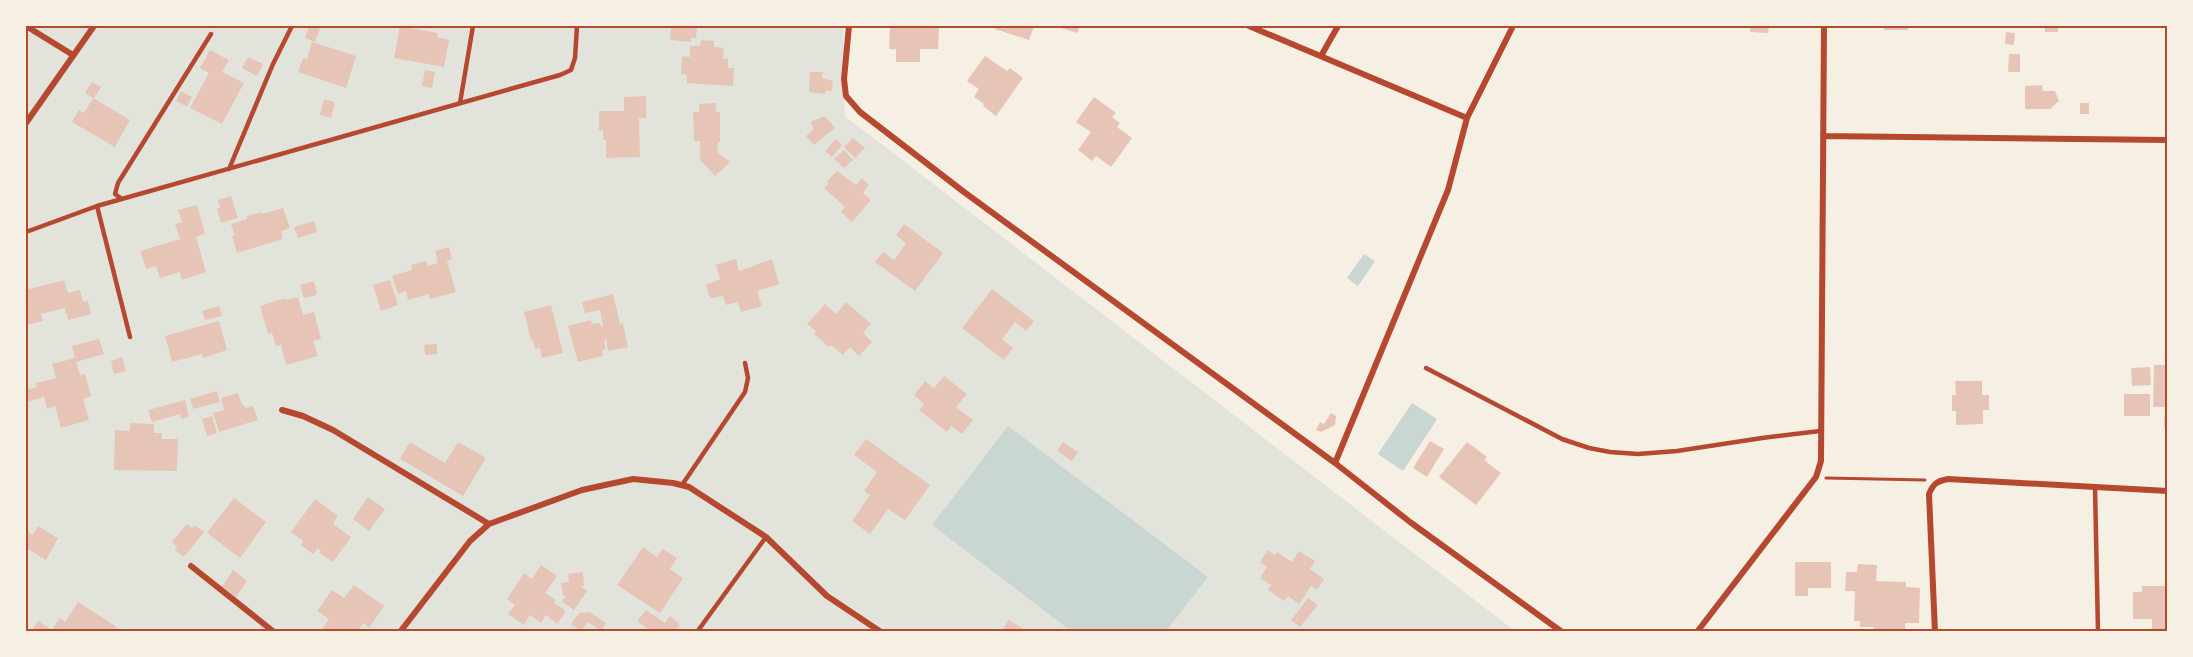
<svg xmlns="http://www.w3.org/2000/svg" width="2193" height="657" viewBox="0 0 2193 657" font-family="Montserrat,sans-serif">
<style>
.green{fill:#e2e4dc}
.water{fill:#c9d6d2}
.building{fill:#e6c5b7}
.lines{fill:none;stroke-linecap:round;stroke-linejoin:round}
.path{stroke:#b5482f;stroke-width:3}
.service{stroke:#b5482f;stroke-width:4.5}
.minor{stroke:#b5482f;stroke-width:6}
.neatline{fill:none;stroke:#b5482f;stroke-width:2}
</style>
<rect width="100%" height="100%" fill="#f6efe4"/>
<path class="green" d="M26 26H843L845 116 1515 631 26 632Z"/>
<path class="water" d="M1364 254 1375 261 1358 286 1347 278Z
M1412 403 1437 419 1403 471 1378 454Z
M1008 426 1208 577 1166 631H1071L932 525Z"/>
<path class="building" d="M309 26 320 29 315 42 305 38Z
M400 26 438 33 437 37 449 40 444 67 394 58Z
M684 26H697L696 38H691V42L670 40 671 27 684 28Z
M897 26 939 28 938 49H920V62H896V49H889L890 27H897Z
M996 26H1034L1029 40 995 29Z
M1055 26H1080L1077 33Z
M1751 26H1769L1768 33 1750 32Z
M1884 26H1908V30H1884Z
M2045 26H2058V32H2045Z
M2006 32 2015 33 2014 45 2005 44Z
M701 40 714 41V47L724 48 723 59H728V68H734L733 86 687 83V75L681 74 682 56 690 57V46H700Z
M312 42 356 56 346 88 298 72 303 58 307 59Z
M210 50 229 60 222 72 244 83 222 124 190 108 209 73 200 68Z
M2009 54H2020V72H2008Z
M985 56 1007 71 1010 68 1023 78 996 116 983 106 984 104 974 97 979 89 967 81Z
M248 57 263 64 257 76 242 68Z
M425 70 435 72 432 88 422 86Z
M810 72H823L822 78 833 81 832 91H826L825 94 809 92Z
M92 82 101 87 94 98 85 93Z
M2042 85 2043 91H2055L2059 101 2050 109H2025V86Z
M181 91 192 97 187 107 176 101Z
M646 96V118H639L640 157 606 158V140H603V130H599V111H624V97Z
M1094 97 1116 113 1112 117 1120 123 1117 127 1132 138 1111 167 1096 156 1092 161 1078 150 1091 132 1076 122Z
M93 98 130 120 115 147 72 122 79 110 84 113Z
M324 99 335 102 331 118 320 115Z
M716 103V112H720V142L718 143 717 152 730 162 715 176 700 160V141H694L693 112H699V104Z
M2080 103H2089V114H2080Z
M825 116 835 128 814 145 806 136 814 129 810 122Z
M853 138 865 148 855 158 844 147Z
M836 139 842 145 832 157 825 151Z
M844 150 853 160 844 168 834 159Z
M837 171 856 185 862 178 869 185 863 193 871 200 852 222 841 212 845 207 824 188 829 183 827 181Z
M231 196 238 218 221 223 217 209 220 208 218 200Z
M197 205 205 234 196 237 206 272 182 280 180 272 160 278 156 266 146 269 140 251 180 239 175 224 182 222 178 210Z
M283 208 290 228 281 231 283 239 237 253 232 236 235 235 231 224 247 219 246 216 262 212V214Z
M314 221 317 232 298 238 294 227Z
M904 224 943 253 915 291 875 262 883 252 894 260 906 243 896 235Z
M449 247 452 259 447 261 456 292 430 299 429 294 408 300 406 291 398 294 392 276 412 270 411 265 426 261 428 266 438 263 435 251Z
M736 259 739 271 772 259 779 284 757 291 762 306 741 312 738 302 726 305 723 296 710 298 706 285 720 279 716 265Z
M64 280 68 293 80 290 83 302 88 301 91 314 68 320 65 308 41 314 43 321 26 325V290Z
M390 280 398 305 381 311 373 285Z
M314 281 317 295 304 298 300 285Z
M992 289 1034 321 1026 331 1015 322 1002 339 1013 348 1004 360 962 328Z
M613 294 620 324 623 323 628 347 608 351 606 339 604 340 606 349 602 350 603 356 578 362 568 326 591 320 592 324 600 323 601 327 603 326 600 310 585 313 582 302Z
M298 297 303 315 314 312 321 339 313 341 318 356 286 365 281 345 276 346 272 333 268 334 260 306 285 298V300Z
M846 302 871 324 863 333 872 342 859 356 850 347 843 355 831 345 829 347 814 334 816 331 807 324 825 304 836 314Z
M551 305 563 353 542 358 540 348 535 349 533 340H531L524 312Z
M219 306 222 316 205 320 202 311Z
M219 321 227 350 203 358 202 354 172 362 165 336Z
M99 339 104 354 76 362 80 375 85 374 91 396 83 399 89 420 61 428 55 406 47 409 44 397 26 402V390L37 387 36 383 56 378 52 364 75 358 72 346Z
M437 344V354L425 355 424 345Z
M122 357 126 371 114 374 111 361Z
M2154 365H2168V428H2164L2165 407H2153Z
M2150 367 2151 385 2132 386 2131 368Z
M944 376 967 394 956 407 973 420 962 434 951 426 947 432 919 410 924 404 914 395 925 381 934 388Z
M1955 381H1982V395H1989V410H1983V424L1956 425V411H1952V395H1956Z
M217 391 220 402 193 409 190 399Z
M238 393 242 405H244L245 408 253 406 258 420 219 432 213 413 224 410 221 398Z
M2124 394H2150V416H2124Z
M185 400 189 417 181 419 180 414 152 422 148 410Z
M1331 413 1336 416 1335 425 1321 432 1316 430 1320 422 1324 424Z
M212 416 217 433 207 436 202 419Z
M130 423 154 424V433H162V439H178L177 471 114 470 115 430 130 431Z
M866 439 930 485 905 520 888 509 870 534 852 521 870 495 864 491 877 472 854 455Z
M1430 441 1444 449 1427 477 1413 468Z
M410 442 445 463 458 442 486 458 463 496 400 459Z
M1063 442 1078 452 1072 461 1057 451Z
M1467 442 1487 457 1484 460 1501 473 1476 505 1439 477Z
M368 497 385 509 369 531 353 519Z
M234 498 266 522 240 558 207 533Z
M315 499 338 516 333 524 351 537 333 562 319 553 321 550 318 548 313 554 301 545 303 541 291 532Z
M187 524 192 528 195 525 204 532 184 557 175 550 177 547 172 542Z
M38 526 58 538 46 560 26 548V530L33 535Z
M643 547 657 557 663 549 677 558 670 569 683 578 660 613 617 585Z
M1268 550 1275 555 1277 552 1292 562 1299 551 1315 561 1310 569 1324 579 1317 590 1311 586 1299 604 1288 596 1284 601 1268 590 1271 585 1260 578 1267 567 1260 562Z
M1795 562H1831V588H1808V596H1795Z
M1858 564 1877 565 1876 581 1906 582V587L1920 588 1919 623H1905V632H1878L1874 630V627H1860V621H1854L1855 591H1845L1846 572H1857Z
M541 565 557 576 545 593 556 600 554 603 566 611 557 624 546 615 541 623 530 615 524 625 508 614 515 605 507 599 524 573 532 579Z
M233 570 247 581 236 597 222 587Z
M583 572 584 586H580L587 591 574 610 562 602 566 596H563L561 583 569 582 568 574Z
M354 585 384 606 369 628 363 623 357 632H320L329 619 317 611 332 590 344 598Z
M2142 586H2165V593H2168V632H2152V619H2133V592H2142Z
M1308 598 1318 605 1300 627 1291 620Z
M78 602 117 627 113 632H31L38 621 52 630 60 618 65 622Z
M646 610 665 623 670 616 680 624 674 632H652L637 621Z
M590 612 606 623 601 631 588 622 581 631 571 624 579 613Z
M1009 620 1023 629 1021 632 1002 630Z"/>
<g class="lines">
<path class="path" d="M1826 478 1925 480"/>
<path class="service" d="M460 103 473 26
M229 169 273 64 292 26
M122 199 115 194 118 183 211 34
M97 206 130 337
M26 232 97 206 560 75 571 70 575 58 577 26
M1426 368 1562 439 1589 448 1610 452 1638 454 1677 451 1762 438 1820 431
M682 485 745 392 748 378 745 363
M2095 487 2098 632
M697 632 766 537"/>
<path class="minor" d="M26 26 73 55
M849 26 844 79 846 96 860 112 964 192 1335 463 1410 522 1562 632
M1249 26 1467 118
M1321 56 1338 26
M26 123 94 26
M1823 136 2168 140
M282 410 303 416 333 430 489 524
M1335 463 1448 190 1467 118 1513 26
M191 566 274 632
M400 632 470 541 489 524 582 490 633 479 673 483 689 487 766 537 827 596 881 632
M1697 632 1816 477 1821 461 1824 26
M1935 632 1929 494C1933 484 1937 481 1948 479L2168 491"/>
</g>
<rect width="2193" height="657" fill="none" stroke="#f6efe4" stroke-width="54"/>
<rect x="27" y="27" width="2139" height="603" class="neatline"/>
</svg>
